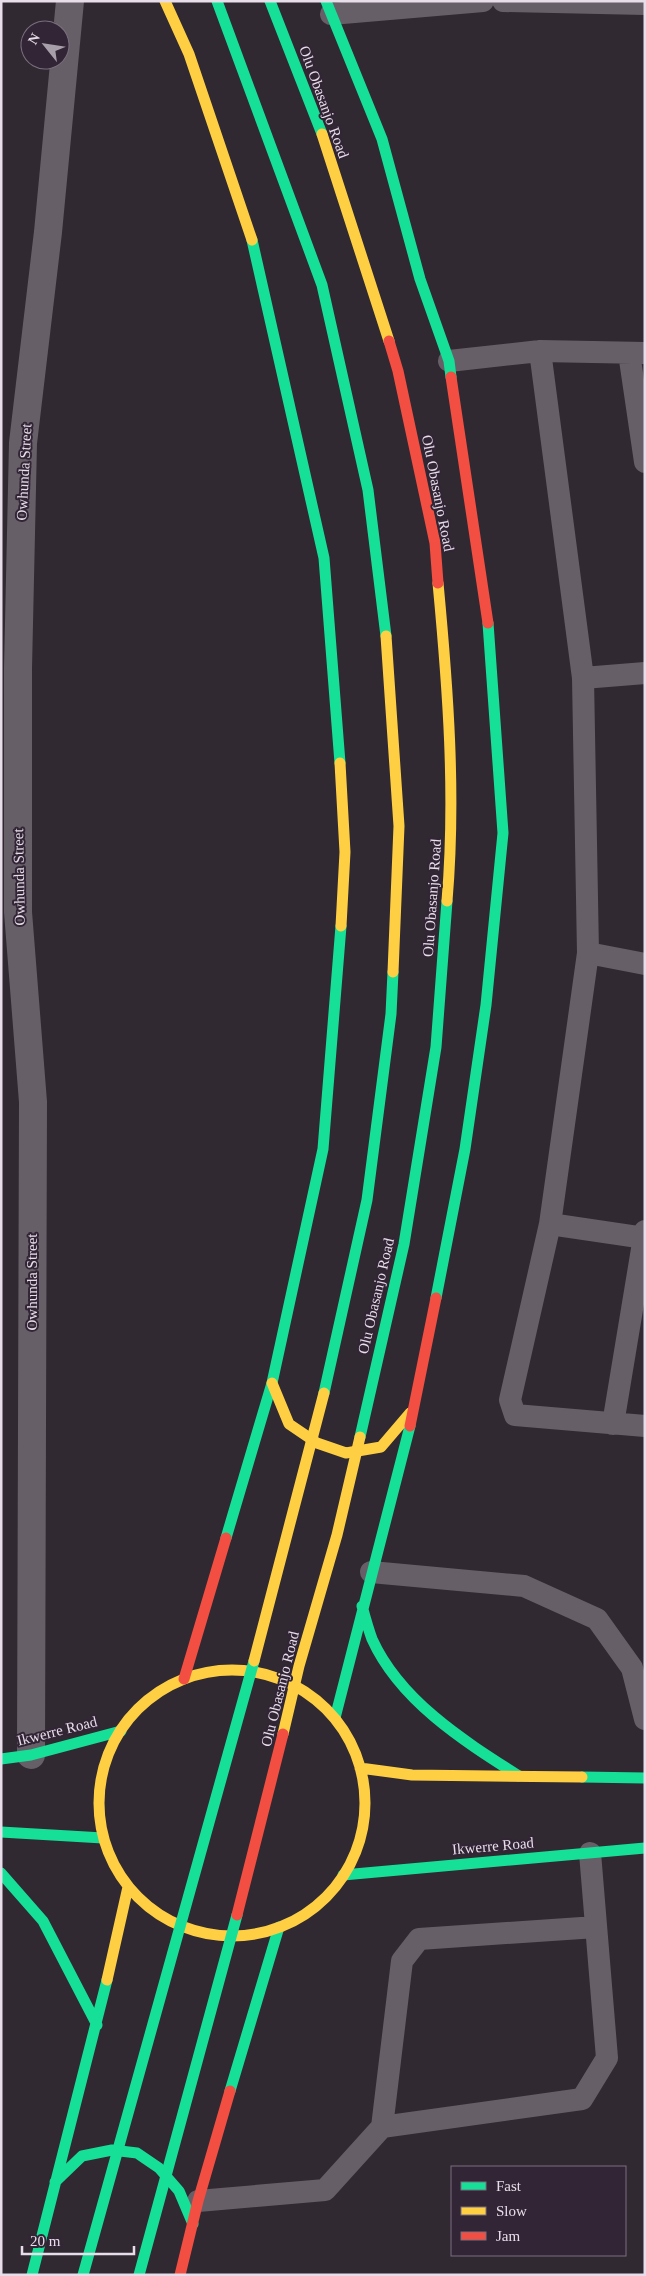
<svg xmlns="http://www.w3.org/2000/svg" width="646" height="2276" viewBox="0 0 646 2276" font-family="Georgia,serif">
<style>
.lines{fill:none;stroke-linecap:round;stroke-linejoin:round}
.lane{stroke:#665f68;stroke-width:22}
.street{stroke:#665f68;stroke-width:28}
.fast{stroke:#16e098;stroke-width:11}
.slow{stroke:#ffcf43;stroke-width:11}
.jam{stroke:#f24e42;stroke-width:11}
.fast-bridge{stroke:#16e098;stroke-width:11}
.slow-bridge{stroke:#ffcf43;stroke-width:11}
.jam-bridge{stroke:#f24e42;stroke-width:11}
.labels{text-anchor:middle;stroke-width:4;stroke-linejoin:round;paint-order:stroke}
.street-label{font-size:15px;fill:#e7dee9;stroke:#322536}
</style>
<rect width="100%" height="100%" fill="#302932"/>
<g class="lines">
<path class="lane" d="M503 1 645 4
M331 14 483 1
M540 351 583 678 588 953 550 1224 510 1400 515 1415 645 1426
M629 353 645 462
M449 361 540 351 645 353
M583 678 645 673
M588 953 645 964
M550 1224 645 1238
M613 1424 645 1231
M371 1572 524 1586 597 1619 632 1668 645 1719
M382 2127 402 1961 419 1939 596 1927
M198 2201 325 2190 382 2127 582 2099 607 2058 590 1853"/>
<path class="street" d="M31 1755 33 1102 18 912V668L23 443 48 232 70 1"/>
<path class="fast" d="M326 1 382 139 420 279 449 361 451 377
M252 240 324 558 340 763
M436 1298 465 1149 486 1005 503 833 488 623
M226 1538 272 1383 323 1149 341 926
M362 1606C365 1617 368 1628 372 1639 400 1701 464 1741 519 1776
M335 1718 410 1426
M1 1759 31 1755 121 1731
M582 1777 645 1778
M1 1832 103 1838
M1 1873 43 1921 97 2025
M343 1875 645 1848
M230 2091 279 1927
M55 2182 82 2156 112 2150 137 2153 159 2168 179 2191 193 2224
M32 2275 107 1980"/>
<path class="slow" d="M165 1 189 54 252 240
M340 763 345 852 341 926
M272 1383 289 1424 317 1443 346 1453 381 1447 410 1413
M99 1803a133 133 0 1 1 266 0a133 133 0 1 1-266 0Z
M360 1768 412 1775 582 1777
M107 1980 128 1887"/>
<path class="jam" d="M451 377 488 623
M410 1426 436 1298
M184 1679 226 1538
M180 2275 198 2201 230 2091"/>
<path class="fast-bridge" d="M217 1 322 285 368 490 386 636
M270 1 322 134
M324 1393 367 1200 391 1014 393 972
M360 1437 404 1244 436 1047 447 901
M83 2275 254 1661
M139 2275 237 1915"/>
<path class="slow-bridge" d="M322 134 389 341
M438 583C448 689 456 795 447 901
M386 636 399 826 393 972
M254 1661 324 1393
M283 1734 299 1666 337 1535 360 1437"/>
<path class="jam-bridge" d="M389 341 398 371 435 543 438 583
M237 1915 283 1734"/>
</g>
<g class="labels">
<g class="street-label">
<text transform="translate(324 102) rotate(70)" y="5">Olu Obasanjo Road</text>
<text transform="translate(24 472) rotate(-87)" y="5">Owhunda Street</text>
<text transform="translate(438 493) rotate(79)" y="5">Olu Obasanjo Road</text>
<text transform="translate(19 877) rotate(-91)" y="5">Owhunda Street</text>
<text transform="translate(432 898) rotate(-86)" y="5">Olu Obasanjo Road</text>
<text transform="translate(32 1282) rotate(-90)" y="5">Owhunda Street</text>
<text transform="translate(376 1296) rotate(-77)" y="5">Olu Obasanjo Road</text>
<text transform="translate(280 1689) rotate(-76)" y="5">Olu Obasanjo Road</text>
<text transform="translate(57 1731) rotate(-14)" y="5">Ikwerre Road</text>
<text transform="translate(493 1846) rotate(-5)" y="5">Ikwerre Road</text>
</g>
</g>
<rect width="646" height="2276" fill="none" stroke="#e7dee9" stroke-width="5"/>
<rect x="451" y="2166" width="175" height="90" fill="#322536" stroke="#7a6f7e"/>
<rect x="461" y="2182" width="25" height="8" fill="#16e098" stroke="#7a6f7e"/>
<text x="496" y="2191" font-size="15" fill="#e7dee9">Fast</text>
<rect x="461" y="2207" width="25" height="8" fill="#ffcf43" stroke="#7a6f7e"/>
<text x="496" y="2216" font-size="15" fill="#e7dee9">Slow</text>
<rect x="461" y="2232" width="25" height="8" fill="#f24e42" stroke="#7a6f7e"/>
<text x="496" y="2241" font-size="15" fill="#e7dee9">Jam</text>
<g transform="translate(45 45) rotate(300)"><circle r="24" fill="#322536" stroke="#7a6f7e"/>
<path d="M0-4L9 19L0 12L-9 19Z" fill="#a79fa9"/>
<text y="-8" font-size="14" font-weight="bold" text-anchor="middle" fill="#e7dee9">N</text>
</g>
<path d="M22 2246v8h112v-8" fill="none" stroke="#e7dee9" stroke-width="2.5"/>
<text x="30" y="2246" font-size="15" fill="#e7dee9" stroke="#322536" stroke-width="4" paint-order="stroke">20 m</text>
</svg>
